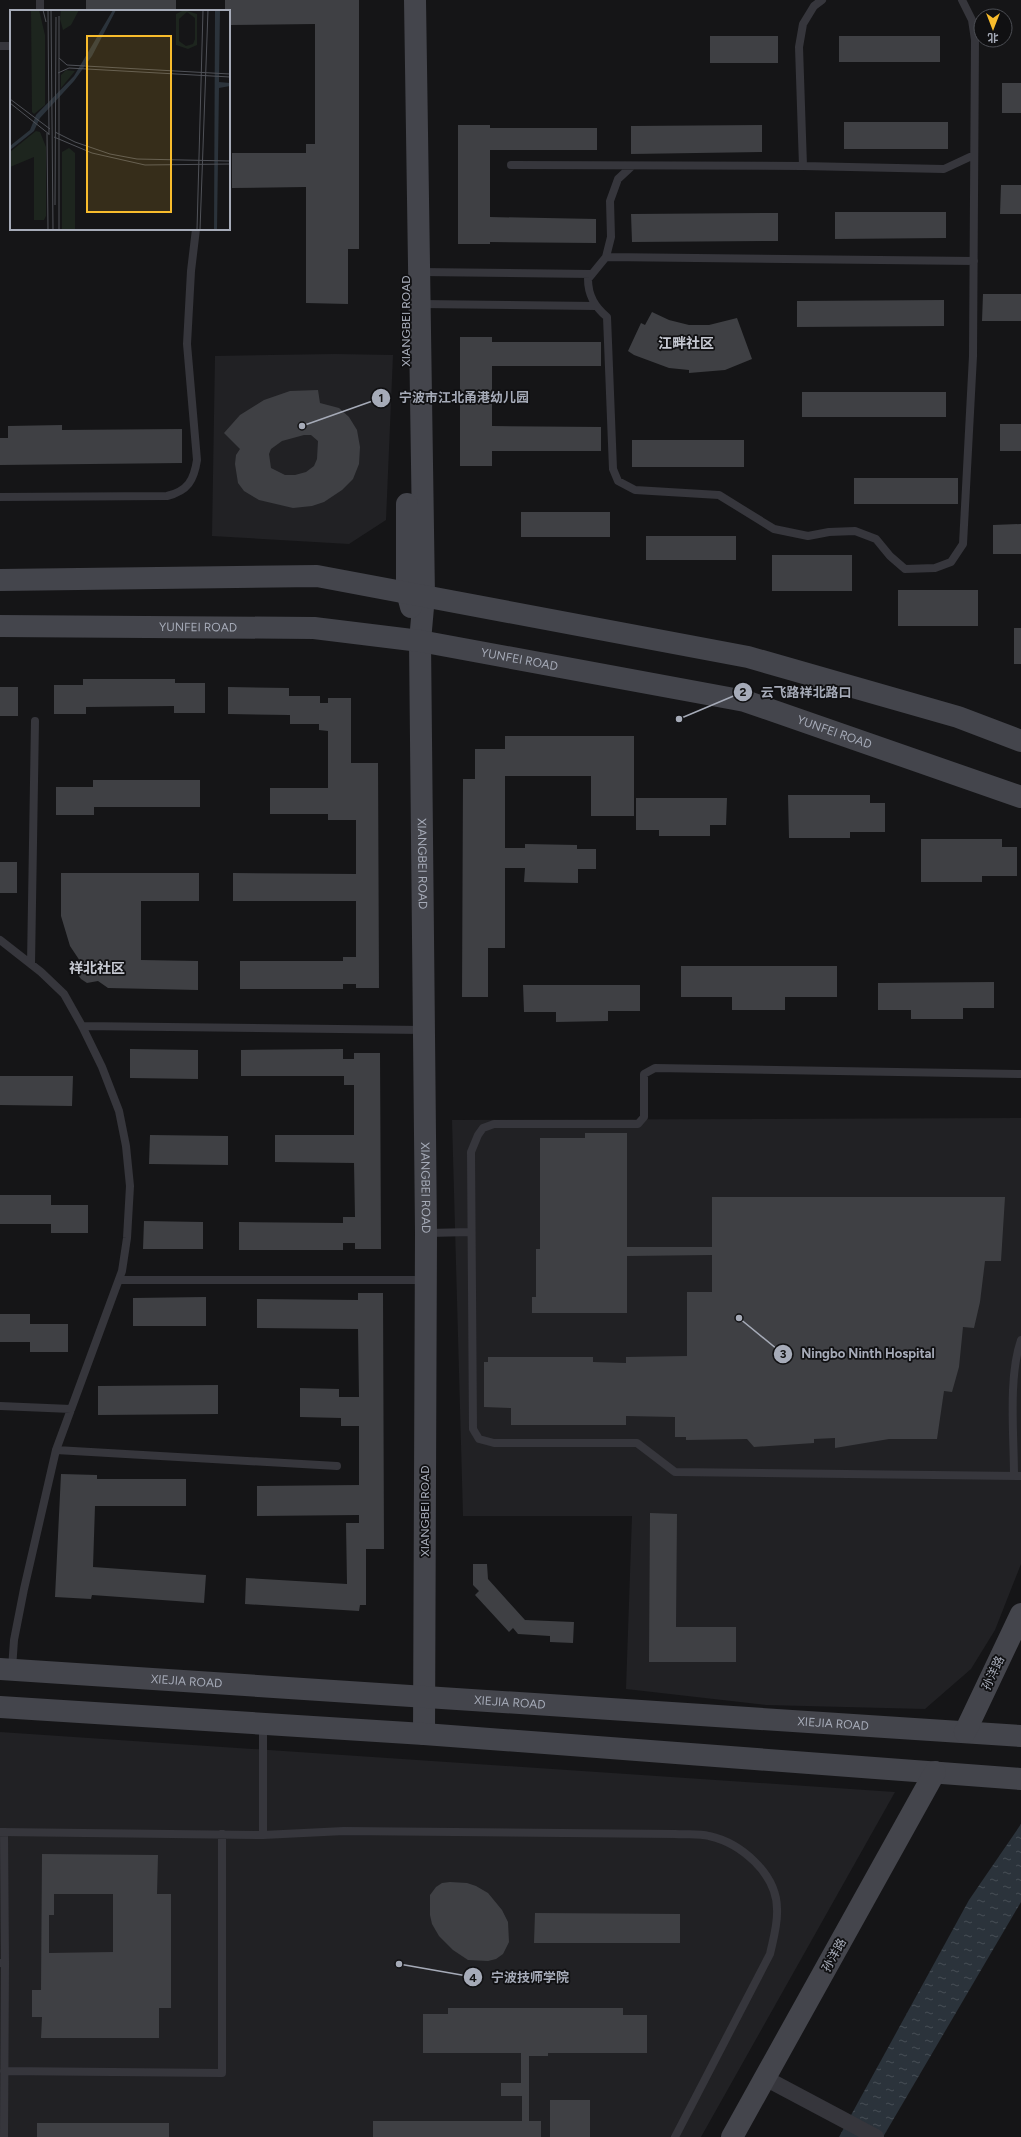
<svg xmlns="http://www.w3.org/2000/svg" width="1021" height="2137" viewBox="0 0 1021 2137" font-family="Figtree,'Noto Sans SC',sans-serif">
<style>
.built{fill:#212124}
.water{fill:url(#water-ripples)}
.building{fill:#3f4044;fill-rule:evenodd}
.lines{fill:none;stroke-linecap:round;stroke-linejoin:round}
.lane{stroke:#36363c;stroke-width:8}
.street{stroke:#36363c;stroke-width:16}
.secondary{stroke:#44454c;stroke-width:22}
.labels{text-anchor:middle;stroke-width:3.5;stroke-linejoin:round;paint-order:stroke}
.street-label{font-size:12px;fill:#a6abb8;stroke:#101012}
.quarter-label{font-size:14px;font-weight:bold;fill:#c7cad3;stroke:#101012}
.inset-road{fill:none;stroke:#4f5157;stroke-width:1}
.view{fill:#f8bc2c;fill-opacity:0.15;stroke:#f8bc2c;stroke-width:2}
.inset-edge{fill:none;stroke:#a6abb8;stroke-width:2}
.leader{fill:none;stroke:#a6abb8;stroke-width:1.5}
.callout-dot{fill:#a6abb8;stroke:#101012;stroke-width:1.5}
.mark-label{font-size:12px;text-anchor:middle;font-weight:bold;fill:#111}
.callout-label{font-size:13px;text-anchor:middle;font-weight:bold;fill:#a6abb8;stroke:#101012;stroke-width:3.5;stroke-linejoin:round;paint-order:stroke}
</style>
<defs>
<pattern id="water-ripples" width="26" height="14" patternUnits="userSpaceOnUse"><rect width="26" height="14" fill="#2b333b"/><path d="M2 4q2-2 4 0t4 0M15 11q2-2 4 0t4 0" fill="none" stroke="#474e55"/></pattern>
</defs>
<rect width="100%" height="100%" fill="#151517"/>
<path class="built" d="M335 354 393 355 386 520 349 544 212 536 215 356Z
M1021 1118V1564L995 1630 971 1669 925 1709 766 1705 626 1689 632 1516H463L452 1120Z
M0 1732 895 1792 701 2137H0Z"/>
<path class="water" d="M1021 1824V1902L883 2137H839L969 1900Z"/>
<path class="building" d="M86 0H176V11H86Z
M225 0H359V249H348V304L306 303V187L232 188V153H306V144H315V24L229 25V11H225Z
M710 36H778V63H710Z
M839 36H940V62H839Z
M1002 83H1021V113H1002Z
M844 122H948V149H844Z
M458 125H490V128H597V150H490V217L596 219V243L490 242V244H458Z
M762 125V152L631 154V126Z
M1001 185H1021V214H1000Z
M835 212H946V238L835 239Z
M778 213V241L632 242 631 214Z
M983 294H1021V321H982Z
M944 300V326L797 327V301Z
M652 312 669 320 689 325H709L737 318 752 359 725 370 689 373V370L669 368 634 355 628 351 641 323 645 325Z
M460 337H492V342H601V366H492V426L601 427V451H492V466H460Z
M318 390 320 403 339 408 349 417 357 430 360 447 359 464 353 479 342 490 324 502 312 506 293 508 259 500 244 491 238 483 235 464 236 455 240 449 224 433 240 415 264 400 290 391ZM304 435H311L318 441 317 459 314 466 306 472 295 475H285L271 468 269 454 271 449 282 441Z
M802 392H946V417H802Z
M1000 424H1021V451H1000Z
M62 425V430L182 429V463L0 465V438H8V426Z
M632 440H744V467H632Z
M854 478H958V504H854Z
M521 512H610V537H521Z
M1021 524V554H993V525Z
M646 536H736V560H646Z
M772 555H852V591H772Z
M898 590H978V626H898Z
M1014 628H1021V664H1014Z
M83 679H175V683H205V713H174V706L86 707V714H54V685H83Z
M0 687H18V716H0Z
M228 687 289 688V696H320V703H328V698H351V763H378L379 988H356V984H343V989H240V961H343V957H356V901H233V873L356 874V820H328V814H270V788H328V731L319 730V724H290V715L228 714Z
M505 736H634V816H591V776H505V848H525V844L577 845V849H596V869H578V883L524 882 525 868H505V948H488V997H462L463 779H475V749H505Z
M93 780H200V807H94V815H56V787H93Z
M788 795H870V803H885V832H850V838H789Z
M636 798H727L726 825H710V836H659V830H636Z
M921 839H1002V847H1017V876H982V882H921Z
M0 862H17V893H0Z
M61 873H199V901H141V960L198 961V990L108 988 98 981 87 983 81 979 78 975 80 961 70 946 61 916Z
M681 966H837V997H785V1010H732V997H681Z
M994 982V1008H963V1019H911V1010H878V983Z
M523 985H640V1011H608V1021L556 1022V1012H524Z
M130 1049 198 1050V1079L130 1078Z
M343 1049V1059H354V1053H380L381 1249H355V1243H343V1250H239V1222L343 1223V1217H355L354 1163 275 1162V1135H354V1085H344V1076H241V1050Z
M0 1076H73L72 1106 0 1105Z
M585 1133H627V1247H712V1197H1005L1001 1261H985L980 1302 974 1328 963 1327 959 1367 952 1392 944 1391 937 1439H889L835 1448V1438L814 1439V1443L754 1447 747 1439 686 1440V1437H675V1417L626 1416V1425H511V1408L484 1407V1362H488V1357H593V1362L626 1363V1357L687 1356V1292H712V1255L627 1256V1313H532V1297H536V1249H540V1138H585Z
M150 1135 228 1136V1165L149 1164Z
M0 1195H51V1205H88V1233H51V1224H0Z
M144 1221 203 1222V1249H143Z
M358 1293H383L384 1549H366V1605H360L359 1611 245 1604 246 1578 347 1584 346 1523H359V1515L257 1516V1486L359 1485V1426H341V1418L300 1417V1388L339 1389V1397H359L358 1329 257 1328V1299L358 1300Z
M206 1297V1326H133V1298Z
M0 1314H30V1324H68V1352H30V1342H0Z
M218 1385V1414L98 1415V1386Z
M61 1474 97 1475V1479H186V1506H95L93 1567 206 1575 204 1603 92 1595 91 1599 55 1597Z
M650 1513 677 1514 676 1627H736V1662H649Z
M473 1564H487L488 1579 525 1620 574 1622 573 1643 550 1642V1636L518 1634 513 1628 509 1632 475 1595 479 1591 473 1585Z
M42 1854 158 1855 157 1894H171V2008H159V2038H41L42 2017H32V1990H41ZM54 1894H113V1952L49 1953V1915H54Z
M450 1882 467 1883 476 1886 488 1893 502 1910 508 1922 509 1942 503 1954 496 1959 488 1961 468 1960 453 1950 439 1936 432 1924 430 1915V1895L436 1887 442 1883Z
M535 1913 680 1914V1943H534Z
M448 2008H623V2015H647V2053H548V2056H529V2121H541V2137H373V2121H522V2096H501V2083H521V2053H423V2014H448Z
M550 2100H590V2137H550Z
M37 2123H169V2137H37Z"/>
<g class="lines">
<path class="lane" d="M40 11V0
M0 46H11
M511 165 803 166 944 169 974 155
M632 166 618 179 610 201 611 237 606 257 588 279C588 296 595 307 607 317L613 469 618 481 635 490 719 495 774 529 808 536 829 532 855 531 876 539 890 556 905 569 935 568 951 562 963 544 973 356 975 40 972 20 962 0
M803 166 799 47 803 24 814 6 822 0
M606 257 974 261
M421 272 592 274
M420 304 596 306
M0 497 167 496C188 491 194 480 197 460L187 344 191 271 196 229
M0 940 41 972 64 994 82 1026 102 1067 119 1111 126 1146 130 1186 127 1238 122 1271 56 1450 24 1589 14 1640 12 1669
M31 964 35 721
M82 1026 423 1030
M1021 1074 655 1068 644 1074V1117L638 1124H494L483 1128 478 1135 471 1152 473 1429 479 1439 494 1443H637L675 1472 1021 1476
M428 1233 471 1232
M119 1280H424
M0 1406 71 1409
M56 1450 337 1466
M1014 1476C1014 1435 1008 1377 1021 1340
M263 1724V1835
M0 1832 263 1835 344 1831 675 1834C686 1835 698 1833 709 1836 741 1843 777 1874 777 1909 778 1924 773 1940 770 1954L675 2137
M4 1832 5 1963
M0 1963H5L4 2137
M4 2071 222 2073V1834"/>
<path class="street" d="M765 2078 876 2137"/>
<g class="secondary">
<path id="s1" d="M415 0 424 596 420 641 426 1233 424 1734"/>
<path d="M407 504V592L411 607"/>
<path d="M0 580 317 576 748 657 958 717 1021 741"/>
<path id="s2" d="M0 626 314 628 420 641 745 701 1021 797"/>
<path id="s3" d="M0 1669 1021 1736"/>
<path d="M0 1707 424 1734 1021 1779"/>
<path d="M965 1732 1021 1614"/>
<path d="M732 2137 935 1772"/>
</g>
</g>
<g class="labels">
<g class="street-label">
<text transform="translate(406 321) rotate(-90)" y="4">XIANGBEI ROAD</text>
<text dy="4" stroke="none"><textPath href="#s2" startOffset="198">YUNFEI ROAD</textPath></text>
<text dy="4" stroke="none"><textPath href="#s2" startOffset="522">YUNFEI ROAD</textPath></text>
<text dy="4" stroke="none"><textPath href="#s2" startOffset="846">YUNFEI ROAD</textPath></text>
<text dy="4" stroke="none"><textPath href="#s1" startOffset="864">XIANGBEI ROAD</textPath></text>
<text dy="4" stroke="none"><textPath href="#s1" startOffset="1188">XIANGBEI ROAD</textPath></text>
<text transform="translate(425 1511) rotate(-90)" y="4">XIANGBEI ROAD</text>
<text transform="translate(993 1673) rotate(-65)" y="4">孙洋路</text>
<text dy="4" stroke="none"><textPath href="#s3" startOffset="187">XIEJIA ROAD</textPath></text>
<text dy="4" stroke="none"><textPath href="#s3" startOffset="511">XIEJIA ROAD</textPath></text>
<text dy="4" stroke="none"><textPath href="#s3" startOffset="835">XIEJIA ROAD</textPath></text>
<text transform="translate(834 1955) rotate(-61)" y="4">孙洋路</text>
</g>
<g class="quarter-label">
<text x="686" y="348">江畔社区</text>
<text x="97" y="973">祥北社区</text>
</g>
</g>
<g transform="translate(10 10)">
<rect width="220" height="220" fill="#151517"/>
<path d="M174 0 187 4V35L178 39 166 35V4ZM177 2 185 8V29L183 34 176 36 169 31V9Z" fill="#1d251e" fill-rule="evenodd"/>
<path d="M21 0H29L35 25V95L24 104 22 102ZM51 0H69L61 15 53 20 50 9ZM56 60 65 61 51 78V65ZM26 121 30 122 36 137V206L34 210H24V147L0 157V142ZM59 138 65 143V220H52V142Z" fill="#1d251e"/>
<path d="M103 0H106L82 46 64 71 30 108 24 121 0 140V136L20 120 26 105 64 66ZM205 0H210L209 72 220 73V76L209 78 207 220H204Z" fill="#2b333b"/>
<path class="inset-road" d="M33 0 36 12M38 0 39 125M41 0 43 220M49 6V220M49 48 57 55 220 64M48 63 59 58 220 67M0 89 40 119M0 93 39 124M45 122 65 132 100 144 127 149 220 151M37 123 38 220M44 127 82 143 135 155 220 154M45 195 46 7M187 220 193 0M190 220 198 0"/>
<path class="view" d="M77 26H161V202H77Z"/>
<rect width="220" height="220" class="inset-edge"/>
</g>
<path class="leader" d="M302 426L381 398M679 719L743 692M739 1318L783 1354M399 1964L473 1977"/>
<g class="callout-dot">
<circle cx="302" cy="426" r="4"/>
<circle cx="679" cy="719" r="4"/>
<circle cx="739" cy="1318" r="4"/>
<circle cx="399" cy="1964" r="4"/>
<circle cx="381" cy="398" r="10"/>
<circle cx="743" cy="692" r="10"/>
<circle cx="783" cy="1354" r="10"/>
<circle cx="473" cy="1977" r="10"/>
</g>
<g class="mark-label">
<text x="381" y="402">1</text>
<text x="743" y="696">2</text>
<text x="783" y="1358">3</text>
<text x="473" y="1982">4</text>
</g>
<g class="callout-label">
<text x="464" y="402">宁波市江北甬港幼儿园</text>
<text x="806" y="697">云飞路祥北路口</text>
<text x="868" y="1358">Ningbo Ninth Hospital</text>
<text x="530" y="1982">宁波技师学院</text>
</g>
<g transform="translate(993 28) rotate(180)"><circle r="19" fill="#101012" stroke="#4c4e54"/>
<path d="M0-3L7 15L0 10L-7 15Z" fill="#f8bc2c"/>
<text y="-6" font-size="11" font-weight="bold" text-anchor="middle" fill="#a6abb8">北</text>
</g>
</svg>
